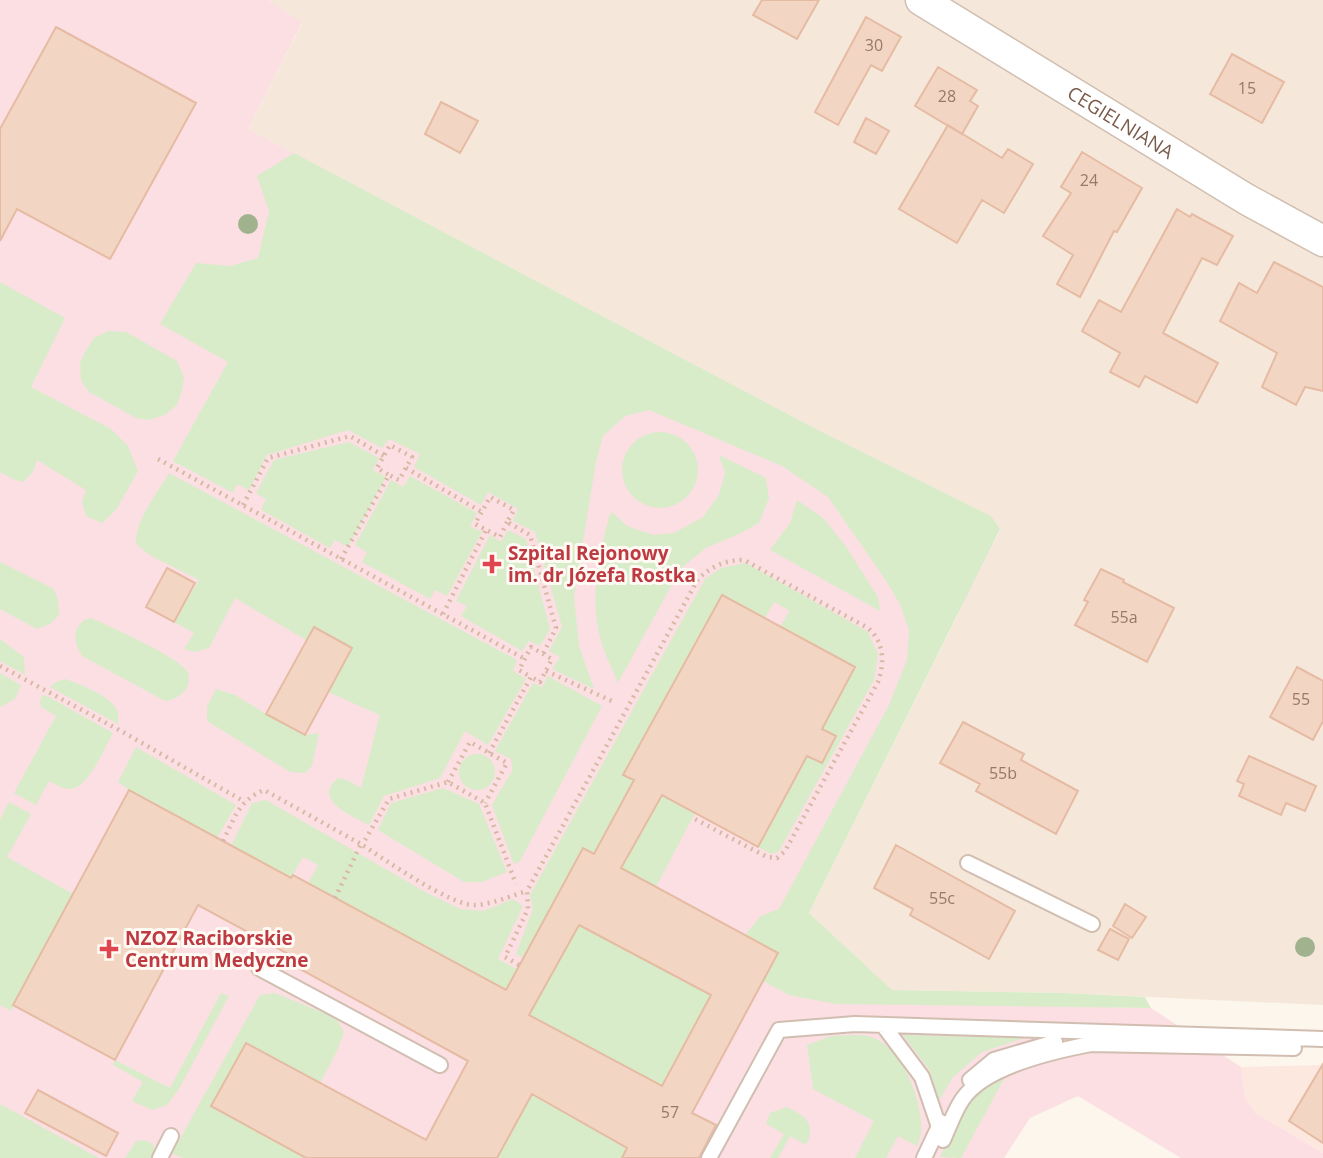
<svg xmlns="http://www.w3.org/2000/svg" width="1323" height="1158" viewBox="0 0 1323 1158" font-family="'Open Sans',sans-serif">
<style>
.residential{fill:#f5e8da}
.commercial{fill:#fde8e0}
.medical{fill:#fbdfe3}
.green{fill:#d8ecc9}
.building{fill:#f3d5c3;stroke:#e6bba3;stroke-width:2;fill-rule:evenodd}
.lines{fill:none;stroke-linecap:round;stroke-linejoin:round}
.lane-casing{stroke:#d1beb0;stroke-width:18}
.street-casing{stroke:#d1beb0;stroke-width:33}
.path{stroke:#d9b8a5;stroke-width:4.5;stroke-dasharray:2 5;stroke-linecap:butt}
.lane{stroke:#fff;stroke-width:14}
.street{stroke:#fff;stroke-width:30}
.tree{fill:#a0b28e}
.health-dot{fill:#e0444e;stroke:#fffaf3;stroke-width:2.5}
.labels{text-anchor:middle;stroke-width:6;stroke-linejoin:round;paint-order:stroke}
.number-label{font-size:16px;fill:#987a6a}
.street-label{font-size:19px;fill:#7a5c4d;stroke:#fffaf3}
.health-label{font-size:19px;font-weight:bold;fill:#be3a42;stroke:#fffaf3;text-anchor:start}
</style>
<rect width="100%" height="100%" fill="#fdf6ec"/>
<path class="residential" d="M268 0H1323V1005L1064 993 891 990 809 913 1000 530 991 516 816 429 248 129 302 23Z"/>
<path class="commercial" d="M1323 1065V1153L1255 1113 1245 1097 1241 1067Z"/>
<path class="medical" d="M0 0H268L302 22 248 129 816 429 991 516 1000 529 966 599 853 798 788 921 873 1002 1151 1008 1241 1067 1245 1097 1255 1113 1323 1153V1158H1181L1078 1096 1030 1118 1004 1158H0Z"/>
<path class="green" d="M294 153 816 429 991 516 1000 529 809 913 892 990 1064 993 1145 997 1151 1008 836 1004 789 995 763 981 778 953 745 935 761 916 779 909 889 705 907 660 909 630 900 604 885 579 828 497 782 466 649 410 625 416 603 436 596 462 574 597 579 646 594 689 552 669 560 657 549 651 562 627 535 532 513 521 518 509 488 492 481 505 414 467 420 454 389 439 382 448 348 430 267 455 249 490 237 484 233 493 173 461 228 362 160 324 196 263 230 266 258 258 269 211 257 176Z
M0 282 65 318 31 387 111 429 128 446 138 471 116 510 102 523 86 516 82 502 86 490 37 460 33 472 23 482 15 480 0 472Z
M108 331 126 332 177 361 184 377 182 390 177 405 165 415 148 420 136 418 89 392 81 380 80 363 86 350 94 338Z
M622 470a38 38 0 1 1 76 0a38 38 0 1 1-76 0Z
M349 442 379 458 373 470 386 477 348 547 335 540 330 548 261 510 266 499 256 493 274 460Z
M719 455 766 478 769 498 759 523 739 534 706 548 681 568 618 683C613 671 607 659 603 647 588 603 598 560 609 517L612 512 627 526 653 535 674 533 703 517 719 495 725 473Z
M169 473 517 660 513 671 526 679 488 745 465 731 440 778 384 796 369 825C353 816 311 800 338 778L347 780 361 788 380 715 328 692 352 648 314 627 306 640 235 598 209 648 195 652 184 649 194 633 174 622 199 580 151 556 136 544C134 522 158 492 169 473Z
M410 476 477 513 470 526 482 532 447 596 435 590 430 599 362 562 367 552 355 545 391 480 403 487Z
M797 500 823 518 845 545 878 597 880 611 770 550 790 523Z
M508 530 526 539 550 629 540 646 529 641 522 651 461 616 467 606 456 601 490 535 501 542Z
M0 562 54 589 58 600 59 615 50 624 37 629 0 609Z
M746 563 868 632 878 654 874 680 779 851 771 854 758 847 807 756 822 763 836 736 822 729 855 667 780 627 790 611 774 602 765 618 721 595 624 774 634 780 594 854 583 848 523 958 516 954 533 909 530 895 705 579 721 568Z
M91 618C111 627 176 656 187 671 190 676 189 682 187 687 182 696 175 699 165 701L82 656C76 646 71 633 81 623 83 620 88 619 91 618Z
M0 639 24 657 25 675 0 661Z
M0 673 21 685 15 699 0 707Z
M548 676 602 706 520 861 514 864 492 805 513 769 511 759 495 751 533 683 542 687Z
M65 679C80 684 112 696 118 712 118 715 118 722 118 724L50 687 56 682Z
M216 689 235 695 266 714 305 735 319 733 312 766 305 773 290 772 207 721V707Z
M45 695 113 733C105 747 88 789 70 789 62 789 55 784 49 781L36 805 14 793 56 716 41 707 40 702 41 697Z
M136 747 236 805 217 838 129 790 118 782Z
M459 772a18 18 0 1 1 36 0a18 18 0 1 1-36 0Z
M443 788 479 804 507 872 482 882H464L378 830 391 803Z
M662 795 695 813 656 887 621 868Z
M266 800 427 893 460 909 483 911 513 899 523 906 498 959 517 969 506 990 308 883 318 865 303 857 291 878 231 846 252 803Z
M9 802 31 814 7 857 73 894 11 1011 0 1005V820Z
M579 925 711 995 662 1086 529 1015Z
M221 993 229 996 179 1089 167 1105 152 1110 132 1101 143 1082 113 1065 115 1060 170 1088Z
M275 993 336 1018 344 1032 337 1051 320 1083 246 1043 211 1106 306 1158H182L172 1153 260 995Z
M903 1035 1024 1038 982 1052 953 1077 938 1102 930 1071Z
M831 1036C844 1036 861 1033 874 1038 903 1050 923 1101 921 1131 921 1136 919 1141 917 1146L898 1136 886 1158H855L874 1121 813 1089 807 1045Z
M1005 1077 961 1158 940 1157 968 1101 988 1084Z
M532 1094 627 1148 622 1158H497Z
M0 1104 99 1158H0Z
M787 1107C805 1116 817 1123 806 1145L790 1136 778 1158H770L784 1134 766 1124 770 1113Z
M144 1140 153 1144 157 1155 155 1158H125L136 1141Z"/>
<path class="building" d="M762 0H819L797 39 753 15Z
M866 17 901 37 882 71 871 65 838 125 815 112Z
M56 27 196 103 110 259 17 209 0 241V129Z
M1232 54 1284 82 1262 123 1210 94Z
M938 67 977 90 970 101 978 106 962 134 915 106Z
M441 102 478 121 460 153 425 134Z
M866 118 889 131 876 154 854 142Z
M948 125 1002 158 1008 149 1033 164 1004 213 982 200 957 243 899 209Z
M1082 152 1142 188 1117 232 1114 231 1080 297 1057 284 1073 255 1043 236 1071 193 1061 187Z
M1177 209 1190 217 1192 214 1233 236 1217 265 1202 258 1163 333 1218 363 1197 403 1145 376 1139 387 1110 372 1120 353 1082 331 1099 300 1121 312Z
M1274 262 1323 287V391L1305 387 1296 405 1262 387 1277 353 1220 321 1239 283 1257 293Z
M167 568 195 583 174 622 146 607Z
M1101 569 1124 580 1123 582 1174 608 1147 662 1075 625 1088 602 1084 600Z
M722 595 855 667 822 729 836 736 822 763 807 756 758 847 662 795 621 868 778 953 692 1113 716 1125 699 1158H622L627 1148 532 1094 497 1158H306L211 1106 246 1043 426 1140 468 1061 289 963 294 957 198 905 115 1060 13 1005 129 790 291 878 293 875 506 990 583 848 594 854 634 780 623 775ZM579 925 711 995 662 1086 529 1015Z
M314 627 352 648 305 735 266 714Z
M1297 667 1323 681V721L1313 740 1270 717Z
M963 722 1024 754 1021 760 1078 791 1056 834 976 791 980 784 940 763Z
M1249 756 1316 786 1305 811 1286 803 1281 815 1239 796 1244 784 1237 781Z
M896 845 1015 911 989 959 910 915 913 909 874 888Z
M1125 904 1146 917 1132 938 1113 926Z
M1110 929 1129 939 1118 960 1098 950Z
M1323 1064V1143L1289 1121Z
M38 1090 118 1133 106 1156 25 1113Z"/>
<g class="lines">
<defs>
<path id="lane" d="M968 863 1092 924
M259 968 440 1065
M883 1025 922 1077 940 1130
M970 1080 994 1060 1055 1042
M943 1140C949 1127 954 1112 962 1100 984 1066 1054 1051 1091 1044L1294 1048
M160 1158 171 1136
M709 1158 779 1030 855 1024 1323 1039
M924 1158 941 1122"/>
<g id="street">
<path id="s1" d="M921 0 1246 199 1323 241"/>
</g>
</defs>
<use href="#lane" class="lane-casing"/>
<use href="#street" class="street-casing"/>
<path class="path" d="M158 459 525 659
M406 468 482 512
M243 505 268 458 350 436 384 456
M507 522 500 537 475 524 490 497 514 510 507 522 530 535 556 628 543 654
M341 559 389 475 377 468 390 445 412 457 399 480 389 475
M443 614 486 530
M0 666 121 731 245 802
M546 671 614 702
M489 753 531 677 519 670 531 647 552 659 540 682 531 677
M448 782 470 742 507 763 485 803
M365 840 389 799 448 782 485 803 516 884
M223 841C234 819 239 800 264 790L361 844
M335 898 361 844C382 858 453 907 475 905 493 904 510 896 527 891
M519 965 505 957 528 909 527 891 698 579C712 566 725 560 744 560L868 628C884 642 885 662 878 682L785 851 777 858 767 857 693 818"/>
<use href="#lane" class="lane"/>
<use href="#street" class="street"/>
</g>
<g class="tree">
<circle cx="248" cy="224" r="10"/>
<circle cx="1305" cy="947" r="10"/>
</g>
<g class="health-dot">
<path d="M488.5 553.5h7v7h7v7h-7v7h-7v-7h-7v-7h7z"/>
<path d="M105.5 938.5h7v7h7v7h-7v7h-7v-7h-7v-7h7z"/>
</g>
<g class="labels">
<g class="number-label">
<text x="874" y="51">30</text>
<text x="1247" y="94">15</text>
<text x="947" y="102">28</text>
<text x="1089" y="186">24</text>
<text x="1124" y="623">55a</text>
<text x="1301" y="705">55</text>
<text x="1003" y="779">55b</text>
<text x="942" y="904">55c</text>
<text x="670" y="1118">57</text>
</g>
<g class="street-label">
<text dy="7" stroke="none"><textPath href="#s1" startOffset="234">CEGIELNIANA</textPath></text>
</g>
<g class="health-label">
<text x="508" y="560">Szpital Rejonowy<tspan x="508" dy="22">im. dr Józefa Rostka</tspan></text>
<text x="125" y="945">NZOZ Raciborskie<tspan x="125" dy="22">Centrum Medyczne</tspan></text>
</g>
</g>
</svg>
